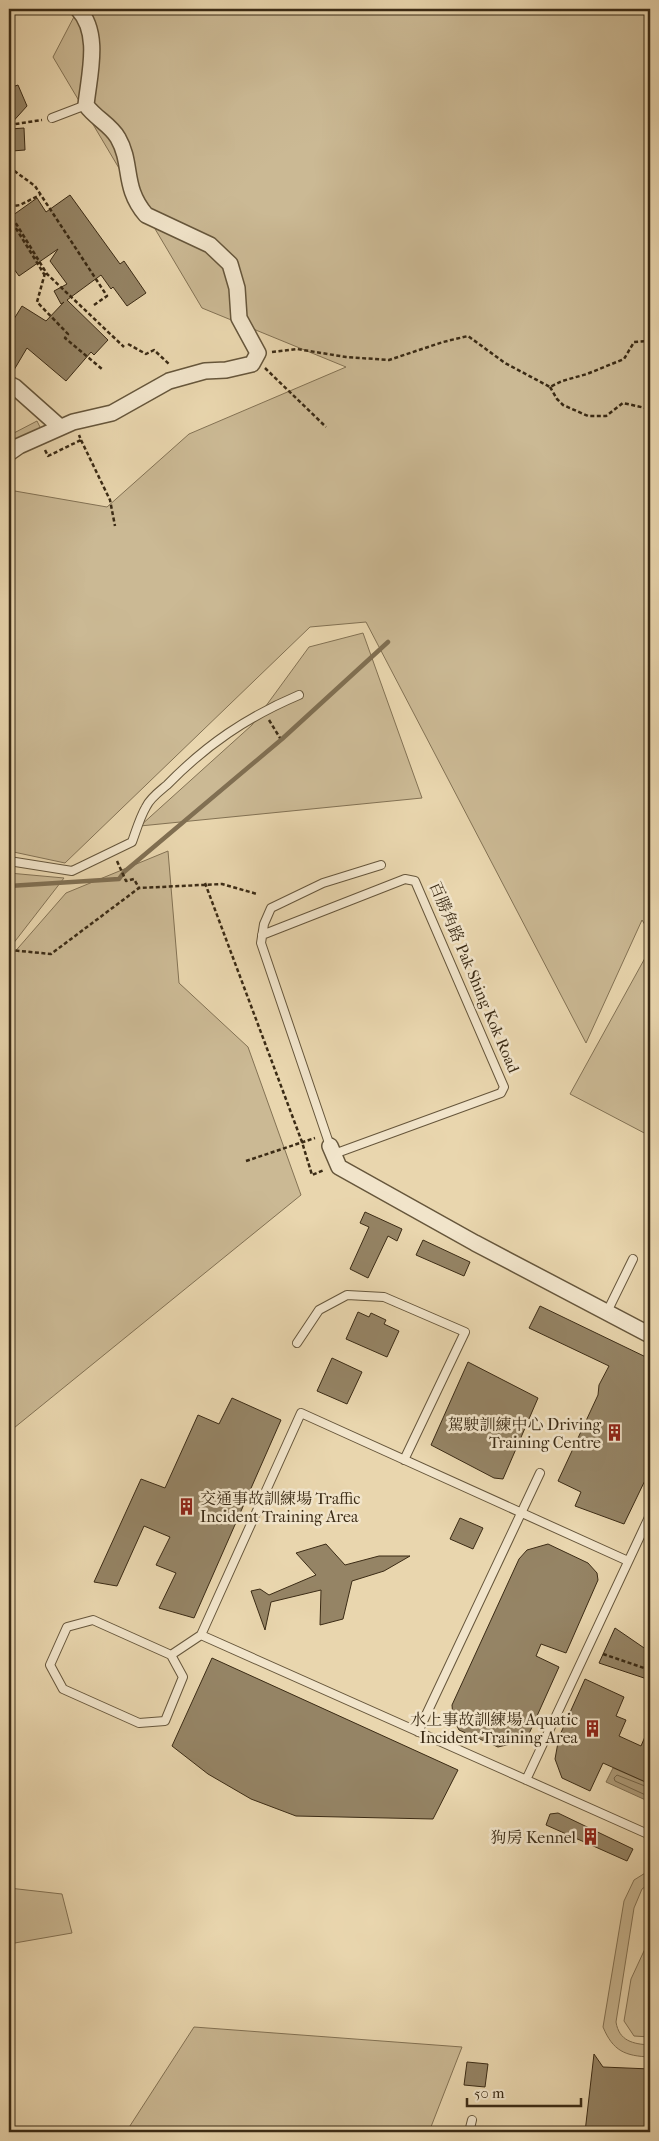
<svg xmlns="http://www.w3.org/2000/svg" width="659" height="2141" viewBox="0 0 659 2141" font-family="'IM FELL French Canon','Noto Serif TC',serif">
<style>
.green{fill:#cbb994;stroke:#837254}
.water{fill:#ae9c7a;stroke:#806f52}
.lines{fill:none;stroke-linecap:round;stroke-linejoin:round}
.shore{stroke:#746448;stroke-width:1}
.stream{stroke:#806f52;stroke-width:4.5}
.building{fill:#958465;stroke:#3b2b15}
.service-casing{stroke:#66563b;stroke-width:10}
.minor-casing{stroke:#66563b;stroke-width:18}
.path{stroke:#3b2b15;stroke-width:2.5;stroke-dasharray:4 2.5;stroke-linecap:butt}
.service{stroke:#f1e4ca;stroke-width:8}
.minor{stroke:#f1e4ca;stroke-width:15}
.labels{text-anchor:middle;stroke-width:5;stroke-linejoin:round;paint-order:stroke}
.street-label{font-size:16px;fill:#3b2b15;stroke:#f1e4ca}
.poi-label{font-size:16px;fill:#3b2b15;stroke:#f1e4ca;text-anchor:end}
</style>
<rect width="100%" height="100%" fill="#e9d6ae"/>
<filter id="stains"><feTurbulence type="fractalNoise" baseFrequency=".004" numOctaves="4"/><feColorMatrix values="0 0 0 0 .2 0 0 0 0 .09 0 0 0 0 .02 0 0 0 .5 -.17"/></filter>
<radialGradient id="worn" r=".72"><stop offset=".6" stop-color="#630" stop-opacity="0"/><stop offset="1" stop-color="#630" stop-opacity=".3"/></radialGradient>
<path class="green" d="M78 9H650V933L642 920 586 1043 366 622 310 627 65 863 9 851V490L107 507 189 434 346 367 202 308 53 57Z
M37 421 42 431 17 444 12 434Z
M363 633 422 798 140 826 252 725 309 647Z
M168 851 179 983 248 1047 301 1195 9 1432V954L12 955 66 893Z
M9 873 64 878 9 949Z
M645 958 650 962V1136L570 1094Z
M650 1870V1883L642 1889 634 1908 616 2022C619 2041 633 2044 650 2045V2057C625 2056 613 2051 603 2027L624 1901 634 1880Z
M9 1888 62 1894 72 1933 9 1944Z
M650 1938V2037L634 2036 624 2021 631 1979Z
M194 2027 462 2047 429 2132H126Z"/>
<path class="water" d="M613 1768 650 1784V1802L606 1782Z"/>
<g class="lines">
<path class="shore" d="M650 1788 617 1775 614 1778 615 1781 650 1797"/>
<path class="stream" d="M9 886 119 879 124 872 282 739 388 642"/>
</g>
<path class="building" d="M18 85 27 106 9 126V88Z
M24 128 25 150 12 151 10 129Z
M70 195 120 264 124 261 146 293 127 306 113 287 111 289 101 275 67 300 108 340 94 355 91 352 66 381 27 348 11 375H9V327L22 306 46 321 64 302 61 304 54 291 67 284 50 261 58 249 19 276 9 262V218L37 198 46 212Z
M365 1212 402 1229 397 1241 388 1236 368 1278 350 1269 369 1227 360 1223Z
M423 1240 470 1262 464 1276 416 1255Z
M540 1306 650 1359V1470L624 1524 575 1506 581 1492 558 1481 598 1395 599 1385 609 1366 529 1328Z
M358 1312 369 1317 371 1313 386 1320 384 1324 399 1331 387 1357 346 1339Z
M332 1358 362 1372 347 1404 317 1391Z
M468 1362 538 1398 503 1479 494 1478 431 1445Z
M232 1398 281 1420 194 1618 159 1608 176 1573 156 1565 170 1537 144 1526 117 1586 94 1582 141 1479 165 1488 198 1415 219 1424Z
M460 1518 483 1528 473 1549 450 1539Z
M326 1544 345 1565 379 1556H410L384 1571 352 1581 343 1619 320 1625 321 1590 271 1602 265 1630 251 1591 260 1589 269 1595 316 1575 296 1553Z
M548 1544 588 1563 597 1573 598 1580 566 1653 541 1644 536 1656 559 1667 528 1736 523 1741 498 1747 459 1730 453 1718 452 1705 519 1559 527 1550Z
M615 1628 650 1652V1680L599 1663Z
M212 1658 458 1770 433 1819 296 1816 251 1799 208 1774 172 1746Z
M585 1679 624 1697 616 1716 626 1720 619 1736 641 1746 650 1725V1784L603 1763 590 1791 562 1778 555 1759 559 1737Z
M558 1813 633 1849 627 1861 546 1825 550 1814Z
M594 2054 603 2067 650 2069V2132H585Z
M467 2062 488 2064 485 2087 464 2085Z"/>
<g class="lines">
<defs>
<path id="service" d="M52 118 86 105
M9 861 72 871 132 842C136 831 140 817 146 807 150 798 160 791 167 785 206 745 247 717 299 695
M262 935 405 879 415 881 504 1087 501 1093 334 1154
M330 1146 261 943 264 924 271 908 323 883 381 865
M607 1312 633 1259
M297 1343 319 1310 347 1295 384 1297 465 1332 404 1460
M628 1561 301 1413 201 1635 650 1835
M171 1655 183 1677 165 1721 139 1723 63 1689 50 1665 67 1627 93 1620 171 1655 201 1635
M418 1732 540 1473
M526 1780 650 1515
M469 2132 472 2120"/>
<path id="minor" d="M9 384 15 387 60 427
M9 453 19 446 73 422 112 413 169 381 205 371 226 370 252 364 258 353 239 318 237 288 230 264 210 245 146 215C122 187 133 164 118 138 111 125 95 118 86 105 89 75 101 33 78 9
M330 1146 339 1167 475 1243 650 1335"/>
</defs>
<use href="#service" class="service-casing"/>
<use href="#minor" class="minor-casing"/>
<path class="path" d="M9 125 42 120
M9 167 35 186 107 296 94 305
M9 207 20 205 40 195
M9 212 47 274 124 347
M9 217 44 274
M45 273 37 302 68 334 65 338 102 369
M9 305 11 306
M128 344 146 354 154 350 170 365
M272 352 297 349 346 357 389 360 443 342 468 336 505 363 550 387 562 381 587 374 624 359 634 342 650 341
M265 368 326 427
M550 387 557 399 563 405 588 416H606L623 403 650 409
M81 440 110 500 115 526
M45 450 48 456 81 440 79 435
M269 720 280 738
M117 861 126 881 134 879 139 888
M205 883 302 1142 312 1175 324 1170
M9 950 51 954 139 888 222 884 257 894
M246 1161 315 1138
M603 1654 650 1670"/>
<use href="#service" class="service"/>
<use href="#minor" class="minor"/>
</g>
<defs>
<symbol id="building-bare" viewBox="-9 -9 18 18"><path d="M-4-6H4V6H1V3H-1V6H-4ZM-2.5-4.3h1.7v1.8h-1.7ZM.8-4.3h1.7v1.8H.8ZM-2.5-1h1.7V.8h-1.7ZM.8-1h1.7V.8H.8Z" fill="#8f2418" stroke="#f1e4ca" stroke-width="2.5" paint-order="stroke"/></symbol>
</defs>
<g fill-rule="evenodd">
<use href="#building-bare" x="602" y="1420" width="25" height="25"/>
<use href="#building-bare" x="174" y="1494" width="25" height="25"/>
<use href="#building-bare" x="580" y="1716" width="25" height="25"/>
<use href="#building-bare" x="578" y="1824" width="25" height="25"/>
</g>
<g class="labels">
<g class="street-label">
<text transform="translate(475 977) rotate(67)" y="6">百勝角路 Pak Shing Kok Road</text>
</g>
<g class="poi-label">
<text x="601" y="1430">駕駛訓練中心 Driving<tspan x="601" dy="18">Training Centre</tspan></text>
<text x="200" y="1504" text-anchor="start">交通事故訓練場 Traffic<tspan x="200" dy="18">Incident Training Area</tspan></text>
<text x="578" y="1725">水上事故訓練場 Aquatic<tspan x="578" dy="18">Incident Training Area</tspan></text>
<text x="576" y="1843">狗房 Kennel</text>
</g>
</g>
<rect width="659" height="2141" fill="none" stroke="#e9d6ae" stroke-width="30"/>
<rect x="10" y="10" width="639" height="2121" fill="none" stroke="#3b2b15" stroke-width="2.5"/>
<rect x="15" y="15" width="629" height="2111" fill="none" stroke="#3b2b15"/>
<path d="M467 2098v8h114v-8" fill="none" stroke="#3b2b15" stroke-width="2.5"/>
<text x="474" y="2098" font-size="15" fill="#3b2b15" stroke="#f1e4ca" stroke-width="4" paint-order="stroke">50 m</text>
<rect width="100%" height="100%" filter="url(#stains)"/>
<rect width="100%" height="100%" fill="url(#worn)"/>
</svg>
